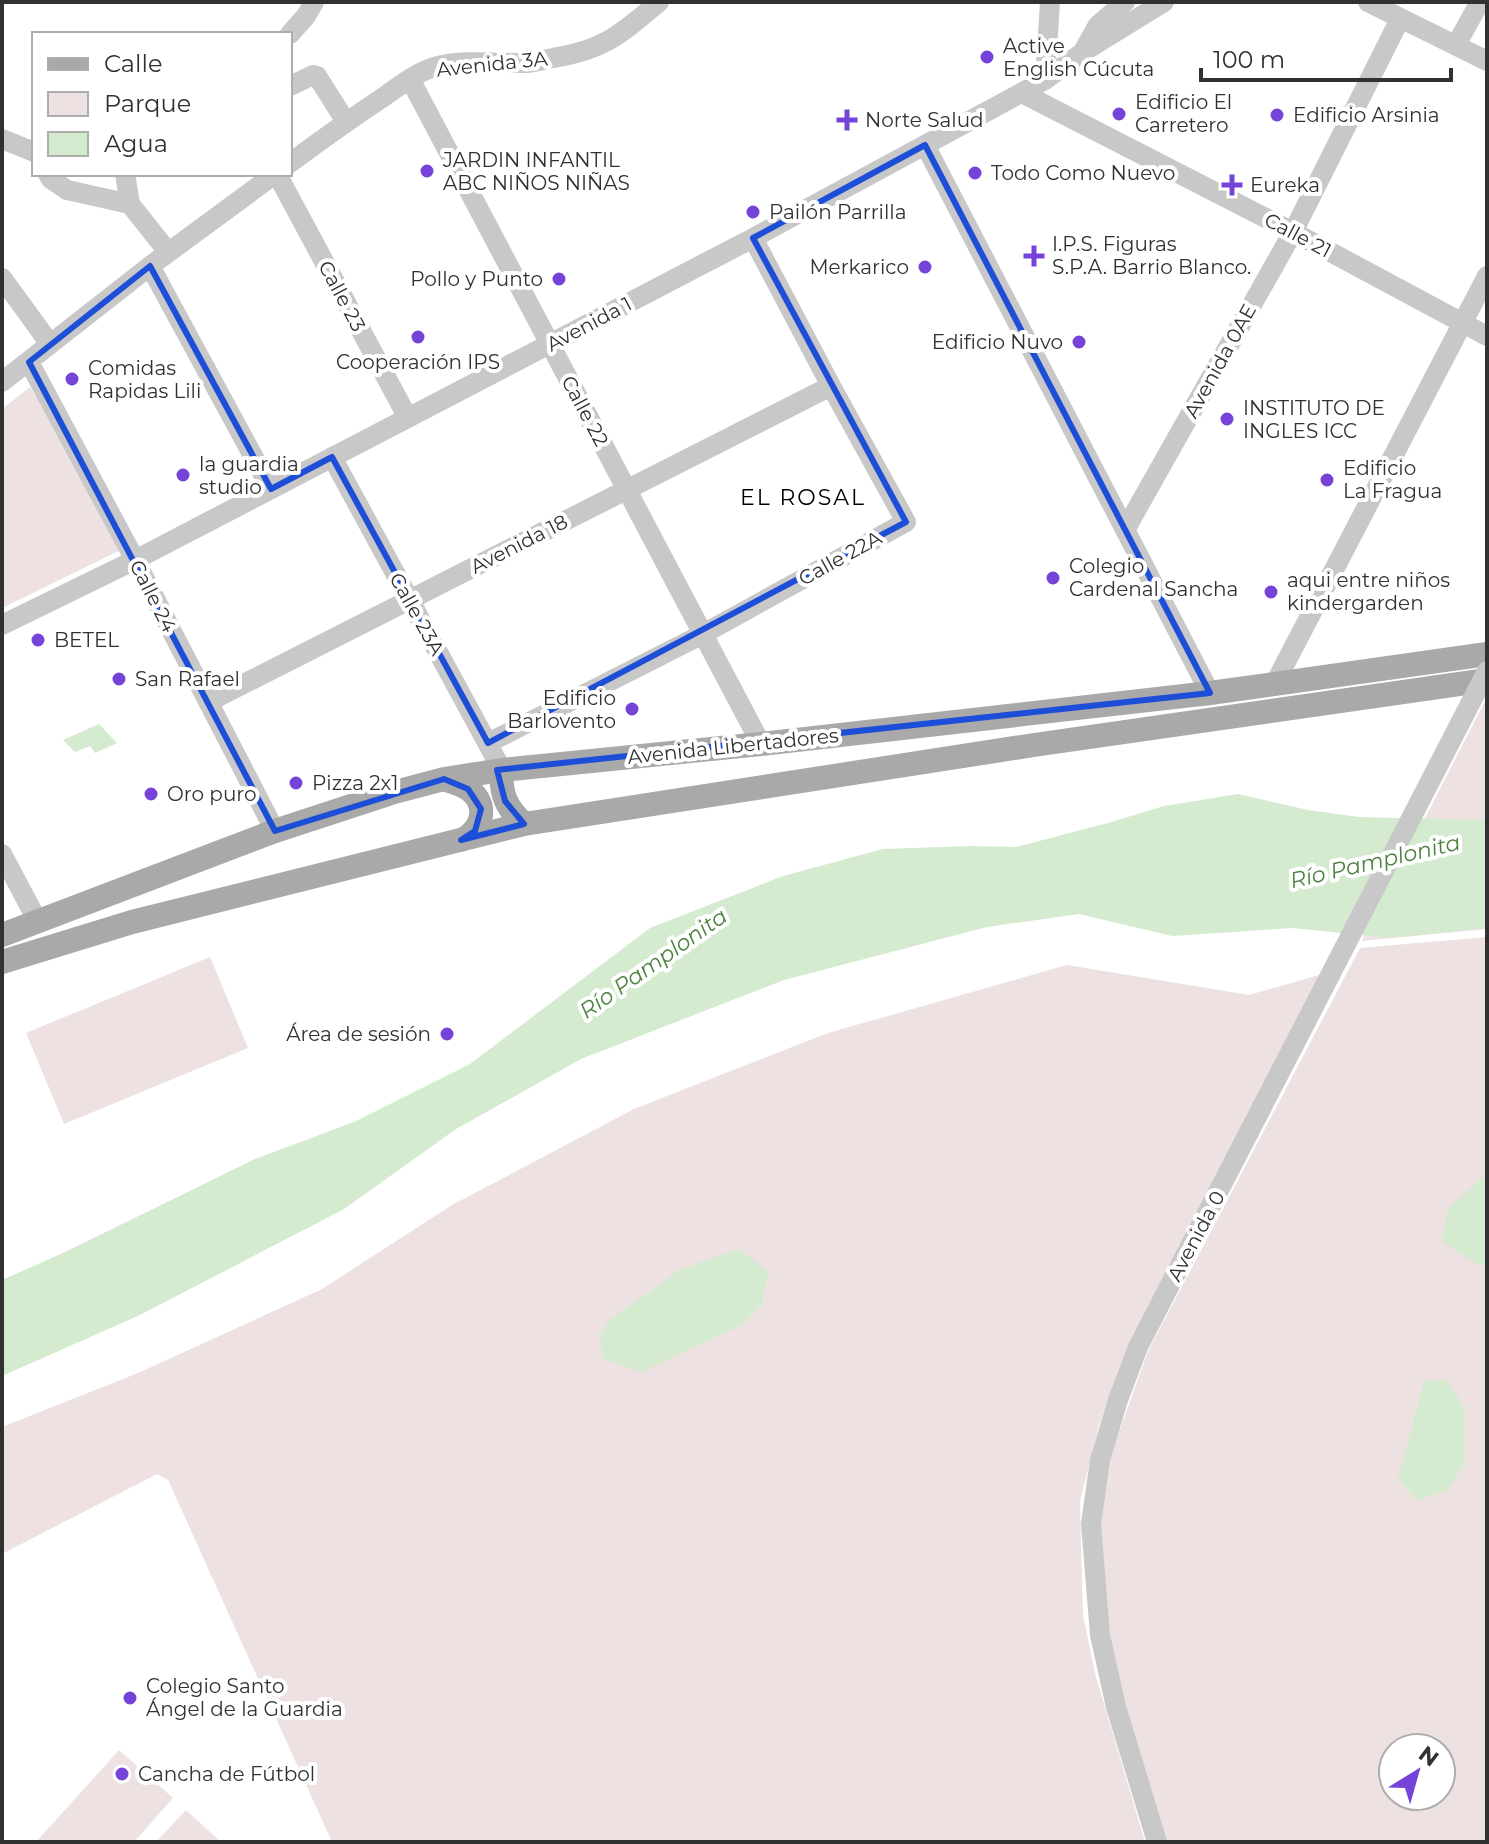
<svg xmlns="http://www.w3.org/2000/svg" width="1489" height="1844" viewBox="0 0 1489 1844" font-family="Montserrat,sans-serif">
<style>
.green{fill:#ede1e2;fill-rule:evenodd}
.water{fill:#d4ebcf}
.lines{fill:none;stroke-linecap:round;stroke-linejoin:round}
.minor{stroke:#c8c8c8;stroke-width:20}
.major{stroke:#a9a9a9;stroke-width:24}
.minor-bridge{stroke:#c8c8c8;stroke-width:20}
.marked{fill:none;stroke:#1d4ed8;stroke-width:6;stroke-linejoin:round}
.poi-dot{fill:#7643d9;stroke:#fff;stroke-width:3}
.labels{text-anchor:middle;stroke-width:8;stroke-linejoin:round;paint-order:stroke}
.poi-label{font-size:20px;fill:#313131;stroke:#fff;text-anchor:start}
.street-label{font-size:20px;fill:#313131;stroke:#fff}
.neighbourhood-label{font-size:22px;letter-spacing:2px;fill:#000;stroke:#fff}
.water-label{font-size:22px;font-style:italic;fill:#4c823f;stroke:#fff}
</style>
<rect width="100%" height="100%" fill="#fff"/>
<path class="green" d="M30 387 115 520 129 546 2 608V409Z
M1487 697V929L1362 941Z
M1487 937V1842H1164L1112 1656 1099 1523 1108 1463 1148 1351 1360 948ZM1393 1748H1441V1796H1393Z
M210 957 248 1048 64 1124 26 1033Z
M1067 965 1249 995 1323 974 1124 1357 1099 1425 1080 1501 1083 1615 1096 1677 1145 1842H332L168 1480 157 1474 2 1554V1427L138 1373 322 1289 452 1205 634 1109 828 1033Z
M119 1750 173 1798 134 1842H36Z
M186 1810 221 1842H156Z"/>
<path class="water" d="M99 724 117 743 95 753 90 746 75 752 63 740Z
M1238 794 1308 810 1359 817 1478 820 1487 818V928L1389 938 1293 928 1172 936 1079 914 987 927 784 980 581 1059 456 1129 344 1209 140 1315 2 1376V1280L65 1252 253 1160 354 1122 470 1064 650 928 783 876 883 849 971 846 1016 847 1108 823 1164 806Z
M1484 1176 1487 1177V1264H1477L1442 1241 1448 1209Z
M739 1249 769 1272 761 1306 742 1325 641 1372 602 1358 600 1334 609 1321 679 1270Z
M1447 1380 1464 1407V1466L1445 1492 1416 1500 1398 1479 1424 1381Z"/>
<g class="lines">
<path class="minor" d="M1368 2 1487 61
M290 34 306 16 314 2
M1456 45 1480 2
M1084 50 1098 25 1125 2
M410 79 761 744
M1045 80 1050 2
M290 86 313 75 317 76 346 122
M1022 93 1293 232 1487 336
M2 139 34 152
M925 145 1210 693
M290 163C321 140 352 118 385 96 401 85 418 71 438 66 465 59 495 64 523 63 533 63 543 60 553 58 604 50 621 34 659 2
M48 174 51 179 67 190 130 204 168 252
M125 174 130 204
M277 174 408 418
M150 266 271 489
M2 278 50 344
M29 362 135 560 275 831
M2 382 150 266 275 174
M332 457 502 770
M1125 530 1293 232 1400 19
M2 625 135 560 753 238 1045 80 1083 52 1164 2
M1274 685 1487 276
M208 702 831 386
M488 743 703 634 906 522 831 386 753 238
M2 854 38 922
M1157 1842 1116 1707 1100 1635 1091 1524 1100 1460 1118 1400 1138 1347 1324 987"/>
<path class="major" d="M502 770C500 793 506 808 524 824
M444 779C453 783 466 785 473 793 489 809 480 832 461 840
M2 935 275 831 391 793 444 779 502 770 761 744 1210 693 1487 654
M2 962 132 922 524 824 1034 745 1487 680"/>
<path class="minor-bridge" d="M1324 987 1487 671"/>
</g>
<path class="marked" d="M925 145 1210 693 497 770 505 801 524 824 461 840 475 831 481 809 468 789 444 779 275 831 29 362 150 266 271 489 332 457 488 743 906 522 753 238Z"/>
<g class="poi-dot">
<circle cx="987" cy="57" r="8"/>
<circle cx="1119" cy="114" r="8"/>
<circle cx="1277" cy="115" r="8"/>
<path d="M843 108h8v8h8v8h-8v8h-8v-8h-8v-8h8z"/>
<circle cx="427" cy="171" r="8"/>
<circle cx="975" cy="173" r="8"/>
<path d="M1228 173h8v8h8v8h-8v8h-8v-8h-8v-8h8z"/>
<circle cx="753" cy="212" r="8"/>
<path d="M1030 244h8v8h8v8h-8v8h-8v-8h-8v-8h8z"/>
<circle cx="925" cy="267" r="8"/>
<circle cx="559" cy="279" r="8"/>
<circle cx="418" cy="337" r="8"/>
<circle cx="1079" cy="342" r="8"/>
<circle cx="72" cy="379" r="8"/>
<circle cx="1227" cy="419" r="8"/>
<circle cx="183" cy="475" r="8"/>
<circle cx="1327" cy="480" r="8"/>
<circle cx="1053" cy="578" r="8"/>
<circle cx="1271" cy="592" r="8"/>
<circle cx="38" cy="640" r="8"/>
<circle cx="119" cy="679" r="8"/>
<circle cx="632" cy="709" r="8"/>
<circle cx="296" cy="783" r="8"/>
<circle cx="151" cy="794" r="8"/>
<circle cx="447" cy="1034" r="8"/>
<circle cx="130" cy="1698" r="8"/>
<circle cx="122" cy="1774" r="8"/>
</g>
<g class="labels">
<g class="poi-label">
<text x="1003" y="53">Active<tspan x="1003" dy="23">English Cúcuta</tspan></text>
<text x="1135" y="109">Edificio El<tspan x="1135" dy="23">Carretero</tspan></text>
<text x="1293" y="122">Edificio Arsinia</text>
<text x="865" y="127">Norte Salud</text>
<text x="443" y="167">JARDIN INFANTIL<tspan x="443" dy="23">ABC NIÑOS NIÑAS</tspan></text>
<text x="991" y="180">Todo Como Nuevo</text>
<text x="1250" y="192">Eureka</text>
<text x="769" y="219">Pailón Parrilla</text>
<text x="1052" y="251">I.P.S. Figuras<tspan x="1052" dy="23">S.P.A. Barrio Blanco.</tspan></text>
<text x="909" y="274" text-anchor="end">Merkarico</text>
<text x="543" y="286" text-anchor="end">Pollo y Punto</text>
<text x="1063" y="349" text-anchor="end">Edificio Nuvo</text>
<text x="418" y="369" text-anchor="middle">Cooperación IPS</text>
<text x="88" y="375">Comidas<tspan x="88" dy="23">Rapidas Lili</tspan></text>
<text x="1243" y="415">INSTITUTO DE<tspan x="1243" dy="23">INGLES ICC</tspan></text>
<text x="199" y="471">la guardia<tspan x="199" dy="23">studio</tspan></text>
<text x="1343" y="475">Edificio<tspan x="1343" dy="23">La Fragua</tspan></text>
<text x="1069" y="573">Colegio<tspan x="1069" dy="23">Cardenal Sancha</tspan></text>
<text x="1287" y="587">aqui entre niños<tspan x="1287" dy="23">kindergarden</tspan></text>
<text x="54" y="647">BETEL</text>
<text x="135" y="686">San Rafael</text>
<text x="616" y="705" text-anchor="end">Edificio<tspan x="616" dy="23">Barlovento</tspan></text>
<text x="312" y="790">Pizza 2x1</text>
<text x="167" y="801">Oro puro</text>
<text x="431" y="1041" text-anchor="end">Área de sesión</text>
<text x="146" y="1693">Colegio Santo<tspan x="146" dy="23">Ángel de la Guardia</tspan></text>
<text x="138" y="1781">Cancha de Fútbol</text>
</g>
<g class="street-label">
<text transform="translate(492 64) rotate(-6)" y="7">Avenida 3A</text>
<text transform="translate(1298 235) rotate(28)" y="7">Calle 21</text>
<text transform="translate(342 296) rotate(62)" y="7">Calle 23</text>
<text transform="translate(589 324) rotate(-28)" y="7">Avenida 1</text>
<text transform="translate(1220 361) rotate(-61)" y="7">Avenida 0AE</text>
<text transform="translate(585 411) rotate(62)" y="7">Calle 22</text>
<text transform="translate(519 544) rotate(-27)" y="7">Avenida 18</text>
<text transform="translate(840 558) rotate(-29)" y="7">Calle 22A</text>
<text transform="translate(153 596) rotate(63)" y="7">Calle 24</text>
<text transform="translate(417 614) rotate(61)" y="7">Calle 23A</text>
<text transform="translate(733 746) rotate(-6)" y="7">Avenida Libertadores</text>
<text transform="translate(1196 1236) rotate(-62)" y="7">Avenida 0</text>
</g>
<g class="neighbourhood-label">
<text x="803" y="505">EL ROSAL</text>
</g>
<g class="water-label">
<text transform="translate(1375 861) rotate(-13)" y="8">Río Pamplonita</text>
<text transform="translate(653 963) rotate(-35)" y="8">Río Pamplonita</text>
</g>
</g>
<rect width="1489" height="1844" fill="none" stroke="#313131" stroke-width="8"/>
<rect x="32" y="32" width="260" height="144" fill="#ffffff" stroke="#adadad" stroke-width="2"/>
<rect x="48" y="58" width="40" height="12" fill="#a9a9a9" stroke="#adadad" stroke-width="2"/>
<text x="104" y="72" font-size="24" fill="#313131">Calle</text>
<rect x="48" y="92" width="40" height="24" fill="#ede1e2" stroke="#adadad" stroke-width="2"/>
<text x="104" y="112" font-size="24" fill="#313131">Parque</text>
<rect x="48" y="132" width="40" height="24" fill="#d4ebcf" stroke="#adadad" stroke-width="2"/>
<text x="104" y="152" font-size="24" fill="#313131">Agua</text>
<g transform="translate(1417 1772) rotate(37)"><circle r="38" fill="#ffffff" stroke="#adadad" stroke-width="2"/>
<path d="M0-6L14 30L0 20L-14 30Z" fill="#7643d9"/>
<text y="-12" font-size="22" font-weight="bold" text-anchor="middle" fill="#313131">N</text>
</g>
<path d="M1201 68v12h250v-12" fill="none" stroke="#313131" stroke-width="4"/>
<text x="1213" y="68" font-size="24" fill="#313131" stroke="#ffffff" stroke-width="6" paint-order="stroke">100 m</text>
</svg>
